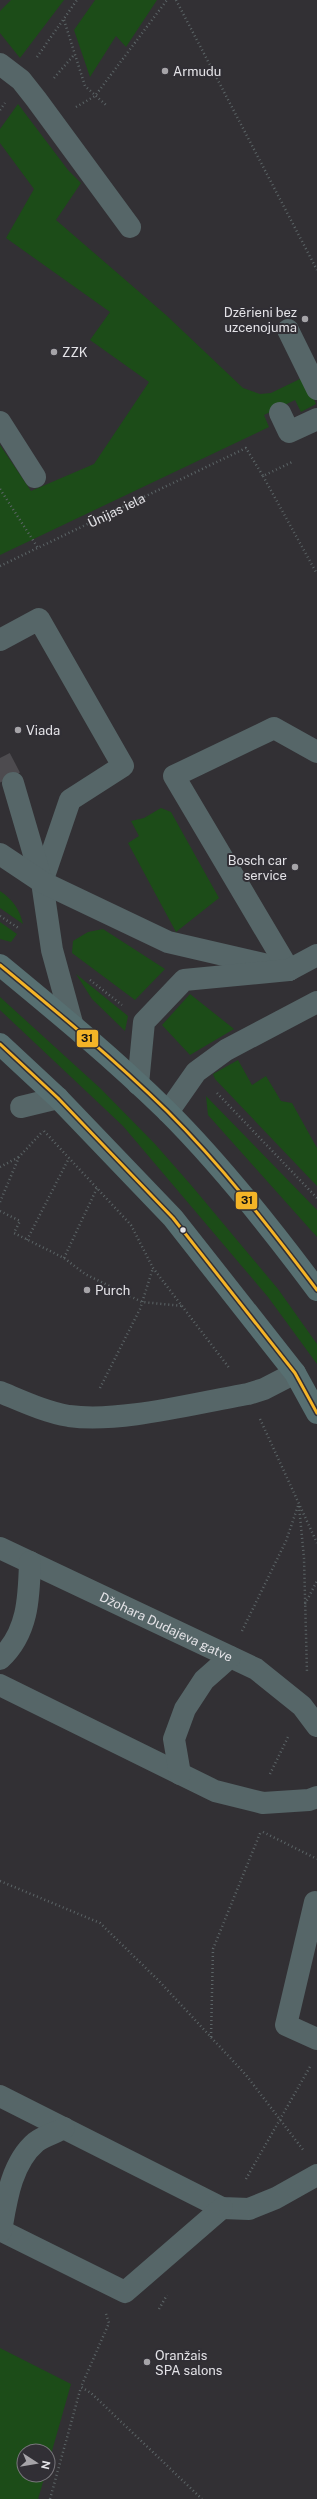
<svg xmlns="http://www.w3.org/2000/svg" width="317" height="2499" viewBox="0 0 317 2499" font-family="'Public Sans',sans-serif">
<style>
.green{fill:#1c4c18}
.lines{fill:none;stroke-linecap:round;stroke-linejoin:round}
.minor-tunnel{stroke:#4d4b4f;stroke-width:22;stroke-dasharray:22 11;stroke-linecap:butt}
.path{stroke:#5c6567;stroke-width:2.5;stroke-dasharray:1 3;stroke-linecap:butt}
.minor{stroke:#566668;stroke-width:22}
.major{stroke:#576f71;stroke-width:22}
.bus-1-casing{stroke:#312f35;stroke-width:6}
.bus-1{stroke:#f4b427;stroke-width:3}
.poi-dot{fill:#a6a4a8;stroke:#312f35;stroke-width:1.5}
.bus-dot{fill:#e4e3e7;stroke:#312f35;stroke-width:1.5}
.labels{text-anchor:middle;stroke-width:4;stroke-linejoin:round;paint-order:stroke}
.poi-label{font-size:13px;fill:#e4e3e7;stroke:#312f35;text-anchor:start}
.street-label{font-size:13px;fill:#e4e3e7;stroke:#312f35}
.line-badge{stroke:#312f35;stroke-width:1.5}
.pale-badge-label{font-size:11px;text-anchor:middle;font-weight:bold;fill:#111}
</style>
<rect width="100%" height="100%" fill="#323034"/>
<path class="green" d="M11 0H64L20 58 0 33V11Z
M95 0H157L126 47 116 36 90 77 74 30Z
M18 104 68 170 81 183 56 220 166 315 243 388 260 394 271 393 304 377 316 404 301 412 295 400 264 415 269 427 0 555V445L31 491 94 464 149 382 90 340 110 312 6 238 34 189 0 143V129Z
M161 808 171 812 219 898 176 932 128 843 139 836 131 821 144 818Z
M0 891C13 900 19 908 23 924L0 908Z
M0 922 17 934 11 942 0 939Z
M103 929 165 969 135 1000 72 953 73 941 88 932Z
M76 974 128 1016 125 1031 92 999Z
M190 994 234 1029 190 1055 162 1025Z
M0 997 100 1088 155 1144 191 1185 278 1289 317 1344V1364L268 1297 123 1126 0 1010Z
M238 1060 252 1085 266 1076 281 1101 292 1103 317 1148V1186L215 1079 213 1074Z
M206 1096 317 1210V1237L208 1115Z
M0 2348 71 2384 48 2465V2451H24V2475H45L38 2499H0Z"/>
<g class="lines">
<path class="minor-tunnel" d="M0 758 13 783"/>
<g class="path">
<path d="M176 0 317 270"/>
<path d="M64 20 85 86 106 105"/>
<path d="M37 57 77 0"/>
<path d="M54 78 73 56"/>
<path d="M76 107 95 96 167 0"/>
<path d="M0 110 5 103"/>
<path d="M263 476 317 574"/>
<path d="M0 489 38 548"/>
<path id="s1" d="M0 566 246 448 263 476 292 462"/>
<path d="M0 916 20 929"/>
<path d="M90 980 122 1005"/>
<path d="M217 1093 317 1198"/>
<path d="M44 1131 131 1225 153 1268 230 1369"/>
<path d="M0 1167 19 1157"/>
<path d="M0 1202 19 1157 43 1131"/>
<path d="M0 1211 20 1221 14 1233 64 1258 85 1274 142 1302 183 1306"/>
<path d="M27 1240 69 1158"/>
<path d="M64 1258 97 1188"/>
<path d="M100 1388 140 1309 153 1268"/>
<path d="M260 1419 317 1543"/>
<path d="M299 1506 304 1558 307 1673"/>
<path d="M305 1604 317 1581"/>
<path d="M242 1631 286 1541 298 1506"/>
<path d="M270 1774 289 1735"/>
<path d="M263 1832 317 1859"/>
<path d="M0 1881 100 1923 159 1981 246 2075 304 2151"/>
<path d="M211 2037 213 1949 261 1831"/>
<path d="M246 2179 311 2065"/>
<path d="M159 2309 167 2295"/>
<path d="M106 2314 109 2323 81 2387 91 2393 202 2499"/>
<path d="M50 2499 81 2387"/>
</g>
<g class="minor">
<path d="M0 64 21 80 36 99 130 227"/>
<path d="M288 330 317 389"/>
<path d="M280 413 289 432 317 419"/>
<path d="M0 422 35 477"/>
<path d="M0 640 39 619 123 766 70 800 42 882"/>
<path d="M13 783 42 882 52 950 72 1023"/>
<path d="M0 854 42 882 168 942 289 970"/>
<path d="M289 970 174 776 274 728 317 752"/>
<path d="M138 1084 144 1022 184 980 289 970 317 955"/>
<path d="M21 1107 58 1098"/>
<path d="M168 1112 196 1072 226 1050 317 1002"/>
<path d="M0 1392C22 1401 45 1412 69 1416 121 1423 195 1403 248 1394L264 1389 295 1373"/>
<path id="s2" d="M0 1548 256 1669 302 1706 317 1726"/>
<path d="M0 1659C28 1633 29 1598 30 1562"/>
<path d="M0 1685 215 1791 263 1803 309 1800 317 1797"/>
<path d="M180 1774 174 1739 185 1709 204 1680 230 1657"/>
<path d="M315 1902 286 2025 317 2039"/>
<path d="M0 2096 222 2208 249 2209 276 2198 317 2175"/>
<path d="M0 2230 125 2292 222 2208"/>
<path d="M1 2231C6 2202 11 2163 36 2142 44 2136 55 2133 64 2128"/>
</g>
<path class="major" d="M0 965C57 1012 114 1059 167 1111 222 1166 271 1228 317 1290
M0 1044 58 1098 173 1218 295 1373 317 1413"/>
<defs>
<path id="bus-1" d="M0 965C57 1012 114 1059 167 1111 222 1166 270 1228 317 1290
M0 1044 58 1098 173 1218 295 1373 317 1413"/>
</defs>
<use href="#bus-1" class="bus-1-casing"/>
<use href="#bus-1" class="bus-1"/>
</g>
<g class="poi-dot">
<circle cx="165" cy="71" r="4"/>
<circle cx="305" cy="319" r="4"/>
<circle cx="54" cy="352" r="4"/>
<circle cx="18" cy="730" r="4"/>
<circle cx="295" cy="867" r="4"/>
<circle cx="87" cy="1290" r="4"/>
<circle cx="147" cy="2362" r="4"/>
</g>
<circle class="bus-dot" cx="183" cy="1230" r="3.5"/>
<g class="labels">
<g class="poi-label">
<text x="173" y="76">Armudu</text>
<text x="297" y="317" text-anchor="end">Dzērieni bez<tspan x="297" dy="15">uzcenojuma</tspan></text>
<text x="62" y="357">ZZK</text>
<text x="26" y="735">Viada</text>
<text x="287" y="865" text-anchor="end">Bosch car<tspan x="287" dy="15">service</tspan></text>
<text x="95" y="1295">Purch</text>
<text x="155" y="2360">Oranžais<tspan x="155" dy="15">SPA salons</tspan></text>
</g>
<g class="street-label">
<text dy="5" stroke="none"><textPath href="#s1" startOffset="129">Ūnijas iela</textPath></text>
<text dy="5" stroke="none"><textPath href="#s2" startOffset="184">Džohara Dudajeva gatve</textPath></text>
</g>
</g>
<g class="line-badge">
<rect x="76" y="1029" width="23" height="19" rx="4" fill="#f4b427"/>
<rect x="235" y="1191" width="23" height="19" rx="4" fill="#f4b427"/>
</g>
<g class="pale-badge-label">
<text x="87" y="1042">31</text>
<text x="247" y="1204">31</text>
</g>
<g transform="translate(36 2463) rotate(102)"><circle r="19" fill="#312f35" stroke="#79777c"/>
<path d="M0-3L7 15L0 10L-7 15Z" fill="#a6a4a8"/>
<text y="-6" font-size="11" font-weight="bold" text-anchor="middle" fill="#e4e3e7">N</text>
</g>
</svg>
